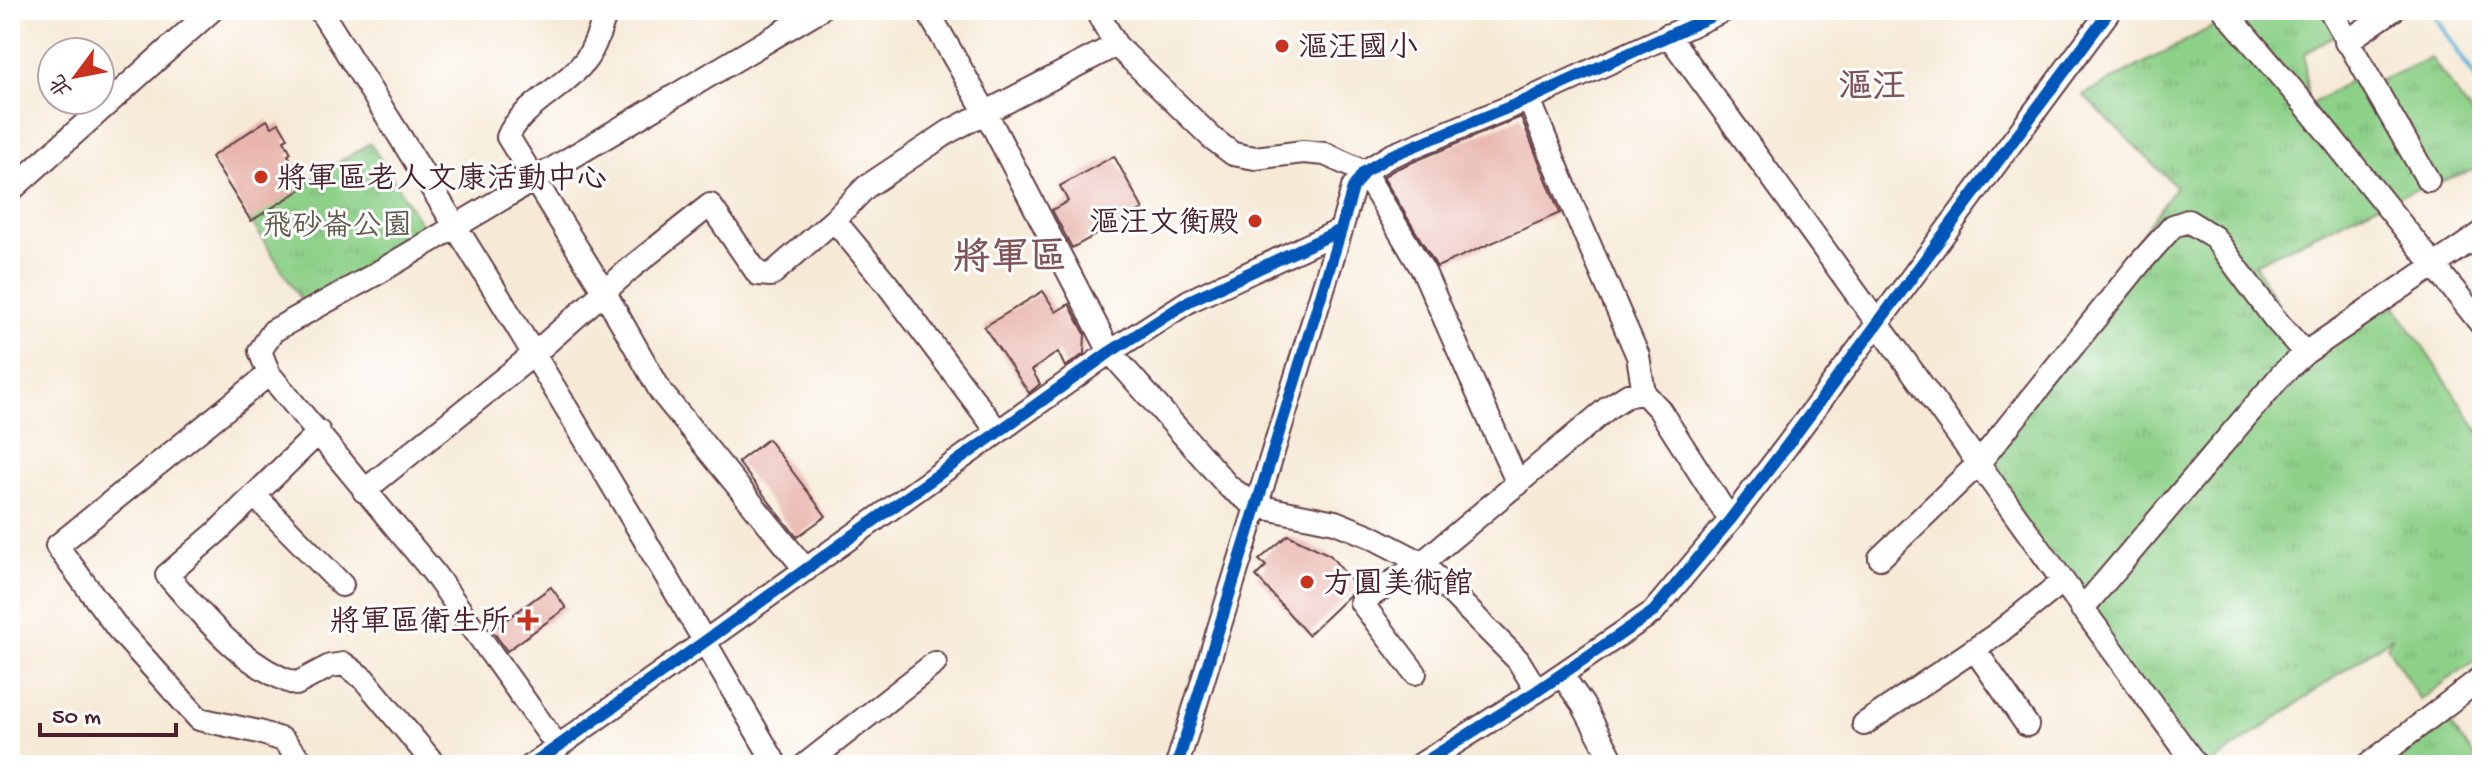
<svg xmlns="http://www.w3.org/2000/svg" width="2492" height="775" viewBox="0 0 2492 775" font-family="'Gochi Hand','LXGW WenKai TC',sans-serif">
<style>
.grass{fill:url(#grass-tufts);stroke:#6c785a;stroke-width:2}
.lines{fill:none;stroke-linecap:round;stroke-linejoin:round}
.stream{stroke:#5db2d9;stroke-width:5}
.building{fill:#e8b5ac}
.minor-casing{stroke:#643d45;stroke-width:26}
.minor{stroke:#fff;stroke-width:22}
.cycleway-casing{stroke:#fff;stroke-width:17}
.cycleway{stroke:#0057b8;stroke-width:12}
.poi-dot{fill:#c8321e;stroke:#fff;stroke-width:3}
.labels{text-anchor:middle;stroke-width:6;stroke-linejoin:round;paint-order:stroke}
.poi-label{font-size:30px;fill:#4a1f2b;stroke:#fff;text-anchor:start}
.park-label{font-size:30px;fill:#615d4c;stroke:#fff}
.quarter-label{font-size:34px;font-weight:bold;fill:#815458;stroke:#fff}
.district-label{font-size:38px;font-weight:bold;fill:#815458;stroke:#fff}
</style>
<defs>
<pattern id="grass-tufts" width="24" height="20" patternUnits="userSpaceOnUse" patternTransform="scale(2)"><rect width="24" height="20" fill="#8dd088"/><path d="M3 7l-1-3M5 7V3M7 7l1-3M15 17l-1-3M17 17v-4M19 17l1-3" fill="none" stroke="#7bb276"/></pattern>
</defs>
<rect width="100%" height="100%" fill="#fff"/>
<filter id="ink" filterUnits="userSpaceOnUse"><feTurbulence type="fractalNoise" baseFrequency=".0125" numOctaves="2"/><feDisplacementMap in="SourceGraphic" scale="16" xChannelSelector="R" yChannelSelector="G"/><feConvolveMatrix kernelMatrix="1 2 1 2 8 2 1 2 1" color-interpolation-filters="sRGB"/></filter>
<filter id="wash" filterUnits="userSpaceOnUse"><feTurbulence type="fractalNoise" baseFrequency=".006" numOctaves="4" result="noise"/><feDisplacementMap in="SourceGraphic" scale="32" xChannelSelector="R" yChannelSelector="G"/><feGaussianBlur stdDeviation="1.8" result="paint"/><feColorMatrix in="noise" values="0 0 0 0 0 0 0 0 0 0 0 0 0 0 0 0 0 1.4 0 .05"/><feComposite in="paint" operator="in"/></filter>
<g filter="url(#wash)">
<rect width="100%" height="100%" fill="#f6ead7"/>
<path class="grass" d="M2244 10H2328L2341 32 2304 54 2308 106 2364 72 2372 84 2431 58 2482 128V167L2384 201 2255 264 2305 353 2389 297 2482 435V655L2420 700 2387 646 2393 636 2210 765H2196L1977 465 2176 186 2083 95Z
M370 143 424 229 304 305 250 219Z
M2439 710 2481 765H2392L2380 755Z"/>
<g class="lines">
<path class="stream" d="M2431 10 2482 88"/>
</g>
<g id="blocks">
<path class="building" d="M1521 117 1560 213 1437 267 1383 177 1396 169Z
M267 120 272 127 279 123 288 138 284 140 291 153 288 155 294 165 291 167 305 187 251 221 211 157Z
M1114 156 1143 209 1072 248 1052 210 1068 201 1060 186Z
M1043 291 1056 312 1069 304 1085 334 1084 354 1065 367 1058 352 1032 370 1040 384 1029 393 984 327Z
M768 439 826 516 797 537 738 462Z
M1288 535 1330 555 1357 588 1308 635 1256 576 1266 566 1259 560Z
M551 587 566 608 507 651 492 630Z"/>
</g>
</g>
<g filter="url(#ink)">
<use href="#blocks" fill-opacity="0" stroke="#643d45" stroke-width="2"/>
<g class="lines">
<defs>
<path id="minor" d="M320 10C478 258 630 510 776 765
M607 10C601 26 595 49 584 62 563 89 520 107 508 137L605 293 661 392 806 570
M927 10 986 113 1110 352 1229 487 1256 506 1335 522 1370 536 1422 563 1518 660 1537 691
M1096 10 1116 45 1212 138 1233 154 1255 158 1303 152 1325 154 1364 172 1424 272 1518 484
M2224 10 2307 107 2482 325
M2330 10 2428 180
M1668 35C1846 276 2019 522 2196 765
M2346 42 2393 10
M1529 99 1573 207 1638 356 1644 393 1659 409 1730 520
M10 191 212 10
M834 220 887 284 998 432
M269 374 57 546 118 629 199 719 259 732 283 740 305 765
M319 432 218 531 167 575C203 616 242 666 296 684L330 666 344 664 364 679 435 765
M364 491 534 354 632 267 710 205 758 274 771 275 834 220 866 187 950 131 1116 45
M255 496 342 585
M1880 558 1977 465 2139 264 2173 226 2188 221 2214 237 2274 318 2305 353
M2082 609 2283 373 2305 353 2482 233
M1975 650 2027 725
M1415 673 1361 602 1422 563 1609 407 1628 395 1644 393
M1562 675 1583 705 1615 765
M1864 724 1997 634 2062 582
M558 747 433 572 269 374 260 351 273 331 374 275 819 10
M532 765 1110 352 1189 301 1341 230
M805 765 935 663
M1177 765 1341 230 1353 188 1364 172 1390 156 1529 99 1725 10
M1420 765 1537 691 1653 612 1730 520 1786 447 2110 10
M2368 765 2482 677"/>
</defs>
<use href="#minor" class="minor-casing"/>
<use href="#minor" class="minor"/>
<defs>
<path id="cycleway" d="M532 765 1110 352 1189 301 1341 230
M1177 765 1341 230 1353 188 1364 172 1390 156 1529 99 1725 10
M1420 765 1537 691 1653 612 1730 520 1786 447 2110 10"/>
</defs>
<use href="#cycleway" class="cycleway-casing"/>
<use href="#cycleway" class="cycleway"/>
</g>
</g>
<g class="poi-dot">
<circle cx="1282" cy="46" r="8"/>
<circle cx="261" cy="177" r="8"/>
<circle cx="1255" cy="221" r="8"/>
<circle cx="1307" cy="582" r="8"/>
<path d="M524 608h8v8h8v8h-8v8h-8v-8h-8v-8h8z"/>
</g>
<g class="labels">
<g class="poi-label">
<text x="1298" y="56">漚汪國小</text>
<text x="277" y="187">將軍區老人文康活動中心</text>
<text x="1239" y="231" text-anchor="end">漚汪文衡殿</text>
<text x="1323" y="592">方圓美術館</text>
<text x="510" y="630" text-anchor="end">將軍區衛生所</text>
</g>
<g class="park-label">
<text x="337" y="234">飛砂崙公園</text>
</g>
<g class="quarter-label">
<text x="1872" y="96">漚汪</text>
</g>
<g class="district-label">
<text x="1010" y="268">將軍區</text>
</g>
</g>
<rect width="2492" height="775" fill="none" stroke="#fff" stroke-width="40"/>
<g transform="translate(76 76) rotate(238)"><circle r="38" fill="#ffffff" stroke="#b7a5aa" stroke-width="2"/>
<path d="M0-6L14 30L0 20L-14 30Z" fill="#c8321e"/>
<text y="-12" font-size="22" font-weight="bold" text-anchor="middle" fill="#4a1f2b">北</text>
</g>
<path d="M40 723v12h136v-12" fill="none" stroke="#4a1f2b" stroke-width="4"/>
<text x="52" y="723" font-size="24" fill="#4a1f2b" stroke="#ffffff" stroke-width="6" paint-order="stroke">50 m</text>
</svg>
